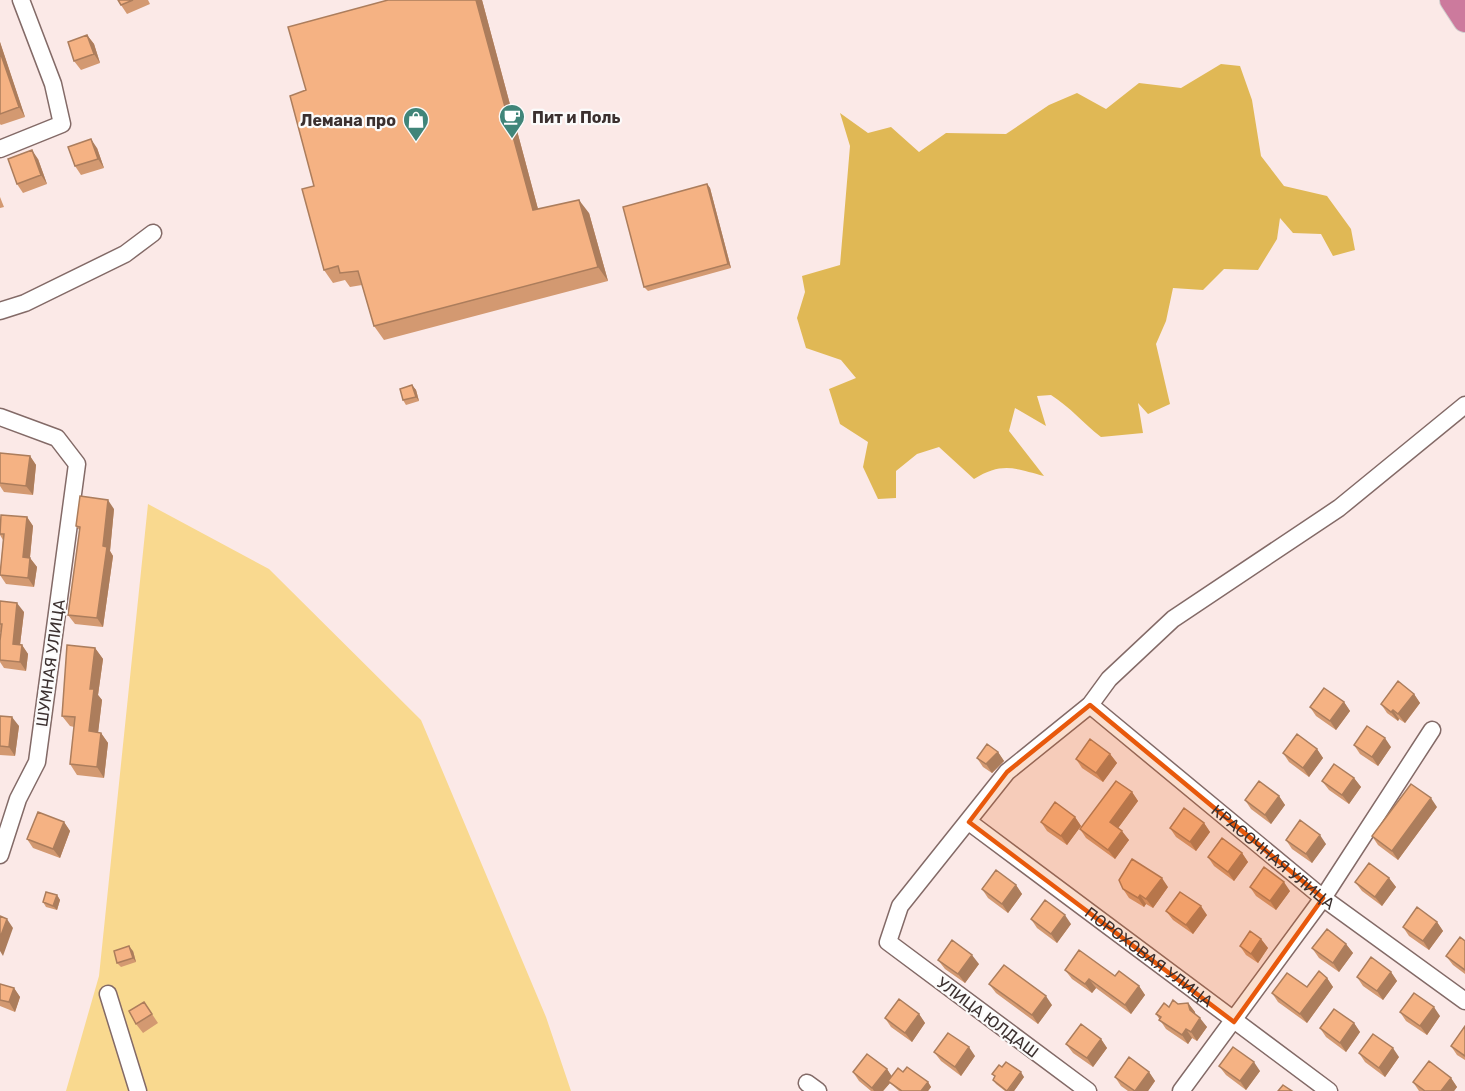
<svg xmlns="http://www.w3.org/2000/svg" width="1465" height="1091" viewBox="0 0 1465 1091" font-family="Rubik,sans-serif">
<style>
.green{fill:#f9d98f}
.forest{fill:#e0b855}
.lines{fill:none;stroke-linecap:round;stroke-linejoin:round}
.minor-casing{stroke:#836a67;stroke-width:19}
.highway-casing{stroke:#d0cdcd;stroke-width:26}
.minor{stroke:#fff;stroke-width:16}
.highway{stroke:#cc7a9d;stroke-width:24}
.wall{fill:#d39971}
.shaded-wall{fill:#ac7d5c}
.building{fill:#f5b283;stroke:#ac7d5c;stroke-width:1.5}
.marked{fill:#e8590c;fill-opacity:0.2;stroke:#e8590c;stroke-width:4.5;stroke-linejoin:round}
.labels{text-anchor:middle;stroke-width:4.5;stroke-linejoin:round;paint-order:stroke}
.poi-label{font-size:16px;font-weight:bold;fill:#3b302f;stroke:#fbfbfb;text-anchor:start}
.street-label{font-size:16px;fill:#3b302f;stroke:#fbfbfb}
</style>
<rect width="100%" height="100%" fill="#fbe9e7"/>
<path class="green" d="M148 504 269 569 421 720 546 1017 571 1091H66L99 976Z"/>
<path class="forest" d="M1221 64 1240 66 1252 100 1261 156 1284 186 1327 196 1351 229 1355 250 1333 256 1321 234 1293 233 1280 218 1277 239 1258 270 1224 269 1203 290 1173 288 1166 321 1156 344 1170 404 1148 414 1138 403 1143 433 1101 437C1083 423 1070 407 1051 395L1037 396 1046 426 1015 408 1009 431 1044 476C1014 468 1002 462 974 479L939 447 917 454 896 471V498L878 499 863 467 868 442 840 424 829 389 856 378 841 360 806 348 797 318 805 292 802 276 840 265 850 146 840 113 868 133 891 127 919 152 946 133 1006 134 1049 105 1077 93 1106 109 1139 83 1181 88Z"/>
<g class="lines">
<defs>
<g id="minor">
<path d="M0 149 62 124 53 84 21 0"/>
<path d="M0 311 25 303 125 254 153 233"/>
<path d="M0 417 57 438 77 464 37 762 18 799 0 855"/>
<path id="s1" d="M1090 705 1323 898 1465 1001"/>
<path id="s2" d="M969 822 1329 1091"/>
<path d="M108 994 138 1091"/>
<path d="M807 1083 818 1091"/>
<path d="M1088 1091 888 942 900 906 1007 772 1090 705 1109 679 1173 619 1339 508 1465 405"/>
<path d="M1181 1091 1323 898 1432 730"/>
</g>
<path id="highway" d="M1452 0 1465 20"/>
</defs>
<use href="#minor" class="minor-casing"/>
<use href="#highway" class="highway-casing"/>
<use href="#minor" class="minor"/>
<use href="#highway" class="highway"/>
</g>
<path class="wall" d="M118 0H148L150 4 127 14 121 5Z
M482 0 538 209 589 213 608 281 384 340 374 326 362 285 350 287 345 280 333 283 324 270 314 186 306 90Z
M87 35 94 44 100 63 81 70 74 61Z
M0 42 25 117 1 125 0 124Z
M97 148 104 168 81 175 75 166Z
M38 159 47 184 23 193 17 184Z
M707 184 710 188 731 268 648 291 644 287Z
M0 197 4 207 0 208Z
M412 385 416 390 419 401 406 405 403 400Z
M0 453 30 456 36 465 33 495 4 492 0 486Z
M114 509 110 551 113 556 103 627 75 624 68 615 80 531 76 526Z
M27 517 33 526 30 558 37 567 34 587 6 584 0 575 3 540 0 535V527Z
M0 601 24 612 20 645H22L28 654 26 671 4 668 0 662 1 633 0 632Z
M95 648 103 659 98 695 102 700 98 732 101 733 108 743 104 778 77 775 70 764 74 727 70 726 62 716Z
M1414 694 1420 703 1405 723 1399 719 1398 721 1387 713 1381 704Z
M1344 702 1350 711 1336 730 1316 716 1310 707Z
M0 716 19 726 15 756 0 755Z
M1354 745 1391 747 1378 766 1360 754Z
M1317 749 1323 758 1309 777 1289 762 1283 753Z
M998 752 1004 761 992 773 983 767 977 758Z
M1110 754 1117 763 1103 782 1082 768 1076 759Z
M1354 778 1361 787 1349 804 1329 790 1322 781Z
M1132 792 1138 801 1118 828 1129 840 1115 859 1086 838 1080 829Z
M1279 796 1285 805 1271 824 1251 809 1245 800Z
M1437 807 1398 860 1378 845 1372 836Z
M1075 817 1081 826 1067 845 1047 831 1041 822Z
M64 822 70 831 60 858 33 848 27 839Z
M1204 823 1210 832 1196 851 1176 837 1170 828Z
M1286 840 1326 844 1312 863 1292 849Z
M1242 853 1248 862 1234 881 1214 866 1208 857Z
M1389 878 1396 887 1382 906 1362 891 1355 882Z
M1016 885 1022 894 1008 913 988 898 982 889Z
M1168 887 1153 908 1146 904 1144 907 1129 898 1123 889Z
M1250 887 1290 891 1276 910 1256 896Z
M57 895 60 900 57 910 46 907 43 902Z
M1166 911 1207 915 1193 934 1173 920Z
M1031 919 1071 924 1057 943 1037 928Z
M1437 922 1443 931 1429 950 1409 936 1403 927Z
M1261 939 1268 948 1258 963 1246 955 1240 946Z
M1465 941V974L1453 965 1446 956Z
M1346 944 1353 953 1339 972 1319 958 1312 948Z
M133 951 136 962 121 967 117 963Z
M938 960 979 964 965 983 945 969Z
M1065 970 1115 976 1139 986 1145 995 1131 1014 1096 988 1092 993 1072 979Z
M1391 972 1397 981 1383 1000 1363 986 1357 977Z
M1327 978 1333 987 1307 1023 1278 1002 1272 993 1307 987Z
M0 984 14 988 20 997 15 1012 0 1006Z
M989 984 1052 1005 1038 1024 996 993Z
M1188 1003 1195 1012V1014L1207 1027 1197 1041 1192 1038 1188 1044 1166 1029 1156 1014 1169 1007Z
M150 1011 158 1023 143 1033 136 1024Z
M1400 1012 1440 1016 1427 1035 1406 1021Z
M919 1014 925 1023 912 1042 891 1027 885 1018Z
M1354 1023 1360 1032 1346 1052 1326 1037 1320 1028Z
M1465 1026V1060L1457 1055 1451 1046Z
M1101 1039 1107 1048 1093 1067 1073 1053 1066 1044Z
M934 1052 975 1056 961 1076 941 1061Z
M1359 1053 1399 1057 1385 1077 1365 1062Z
M1219 1066 1260 1071 1246 1090 1226 1075Z
M1002 1067 1024 1077 1014 1091H1005L996 1084 993 1080 995 1077 992 1074Z
M887 1069 891 1076 903 1072 928 1082 931 1087 928 1091H899L890 1083 883 1091H871L859 1081 853 1072Z
M1149 1072 1155 1081 1148 1091H1128L1121 1086 1115 1077Z
M1451 1078 1457 1087 1454 1091H1419L1413 1082Z"/>
<path class="shaded-wall" d="M476 0H482L542 224 533 210Z
M87 35 94 44 100 63 94 54Z
M0 42 25 117 19 107 0 52Z
M91 139 97 148 104 168 98 159Z
M32 150 38 159 47 184 41 175Z
M707 184 710 188 731 268 728 264Z
M579 200 589 213 608 281 598 267Z
M412 385 416 390 419 401 416 397Z
M30 456 36 465 33 495 26 486Z
M108 500 114 509 110 551 113 556 103 627 97 618 103 546Z
M27 517 33 526 29 566 23 557Z
M30 558 37 567 34 587 28 578Z
M17 603 24 612 19 653 13 644Z
M22 645 28 654 26 671 20 662Z
M95 648 103 659 98 695 102 700 97 742 89 731 90 689Z
M1414 694 1420 703 1405 723 1398 714Z
M1344 702 1350 711 1336 730 1330 721Z
M1393 710 1399 719 1398 721 1391 712Z
M12 717 19 726 15 756 9 747Z
M101 733 108 743 104 778 97 767Z
M1385 738 1391 747 1378 766 1372 757Z
M1317 749 1323 758 1309 777 1303 768Z
M998 752 1004 761 992 773 986 764Z
M1110 754 1117 763 1103 782 1096 773Z
M1354 778 1361 787 1349 804 1342 795Z
M1132 792 1138 801 1116 831 1110 822Z
M1279 796 1285 805 1271 824 1265 815Z
M1431 798 1437 807 1398 860 1392 851Z
M1075 817 1081 826 1067 845 1061 836Z
M64 822 70 831 60 858 53 849Z
M1204 823 1210 832 1196 851 1190 842Z
M1122 831 1129 840 1115 859 1108 850Z
M1320 835 1326 844 1312 863 1306 854Z
M1242 853 1248 862 1234 881 1228 872Z
M1162 878 1168 887 1153 908 1146 899Z
M1389 878 1396 887 1382 906 1375 897Z
M1284 882 1290 891 1276 910 1270 901Z
M1016 885 1022 894 1008 913 1002 904Z
M57 895 60 900 57 910 53 906Z
M1140 895 1146 904 1144 907 1138 898Z
M1201 906 1207 915 1193 934 1186 925Z
M1065 915 1071 924 1057 943 1051 934Z
M7 919 13 928 3 956 0 951V938Z
M1437 922 1443 931 1429 950 1423 941Z
M1261 939 1268 948 1258 963 1251 954Z
M1346 944 1353 953 1339 972 1333 963Z
M129 946 133 951 136 962 133 958Z
M972 955 979 964 965 983 958 974Z
M1391 972 1397 981 1383 1000 1377 991Z
M1327 978 1333 987 1307 1023 1300 1014Z
M1089 979 1096 988 1092 993 1085 984Z
M1139 986 1145 995 1131 1014 1125 1005Z
M14 988 20 997 15 1012 9 1002Z
M1046 996 1052 1005 1038 1024 1032 1015Z
M1188 1003 1195 1012 1196 1020 1190 1010Z
M1434 1007 1440 1016 1427 1035 1420 1026Z
M919 1014 925 1023 912 1042 905 1033Z
M1200 1018 1207 1027 1197 1041 1191 1032Z
M1354 1023 1360 1032 1346 1052 1340 1043Z
M1186 1029 1192 1038 1188 1044 1182 1035Z
M1101 1039 1107 1048 1093 1067 1087 1058Z
M969 1047 975 1056 961 1076 955 1067Z
M1393 1048 1399 1057 1385 1077 1379 1068Z
M1254 1062 1260 1071 1246 1090 1240 1081Z
M887 1069 893 1078 888 1081 890 1083 883 1091H874L872 1088Z
M1021 1072 1024 1077 1014 1091H1008Z
M1149 1072 1155 1081 1148 1091H1135Z
M1451 1078 1457 1087 1454 1091H1441Z
M928 1082 931 1087 928 1091H921Z"/>
<path class="building" d="M118 0H133L121 5Z
M388 0H476L533 210 579 200 598 267 374 326 358 271 340 273 338 266 324 270 302 189 314 186 290 96 306 90 288 27Z
M87 35 94 54 74 61 68 42Z
M0 52 19 107 0 114Z
M91 139 98 159 75 166 68 147Z
M32 150 41 175 17 184 8 159Z
M707 184 728 264 644 287 623 207Z
M412 385 416 397 403 400 400 389Z
M0 453 30 456 26 486 0 483Z
M80 496 108 500 103 546 107 547 97 618 68 615 80 527 76 526Z
M1 515 27 517 23 557 30 558 28 578 0 575 4 534H0Z
M0 601 17 603 13 644 22 645 20 662 0 660V641L2 624H0Z
M67 645 95 648 90 689H94L89 731 101 733 97 767 70 764 75 717 62 716Z
M1398 681 1414 694 1398 714 1393 710 1391 712 1381 704Z
M1324 688 1344 702 1330 721 1310 707Z
M0 716 12 717 9 747 0 746Z
M1367 726 1385 738 1372 757 1354 745Z
M1297 734 1317 749 1303 768 1283 753Z
M1090 739 1110 754 1096 773 1076 759Z
M987 744 998 752 986 764 977 758Z
M1334 764 1354 778 1342 795 1322 781Z
M1116 781 1132 792 1110 822 1122 831 1108 850 1080 829Z
M1259 781 1279 796 1265 815 1245 800Z
M1411 784 1431 798 1392 851 1372 836Z
M1055 802 1075 817 1061 836 1041 822Z
M1184 808 1204 823 1190 842 1170 828Z
M38 812 64 822 53 849 27 839Z
M1300 820 1320 835 1306 854 1286 840Z
M1222 838 1242 853 1228 872 1208 857Z
M1132 859 1162 878 1146 899 1140 895 1138 898 1123 889 1119 880Z
M1369 863 1389 878 1375 897 1355 882Z
M1264 867 1284 882 1270 901 1250 887Z
M996 870 1016 885 1002 904 982 889Z
M46 892 57 895 53 906 43 902Z
M1180 892 1201 906 1186 925 1166 911Z
M1045 900 1065 915 1051 934 1031 919Z
M1417 907 1437 922 1423 941 1403 927Z
M0 916 7 919 0 938Z
M1327 929 1346 944 1333 963 1312 948Z
M1250 931 1261 939 1251 954 1240 946Z
M1460 937 1465 941V970L1446 956Z
M952 940 972 955 958 974 938 960Z
M129 946 133 958 117 963 114 951Z
M1079 950 1115 976 1119 971 1139 986 1125 1005 1089 979 1085 984 1065 970Z
M1371 957 1391 972 1377 991 1357 977Z
M1004 965 1046 996 1032 1015 989 984Z
M1319 971 1327 978 1300 1014 1272 993 1287 973 1307 987Z
M0 984 14 988 9 1002 0 1000Z
M1414 993 1434 1007 1420 1026 1400 1012Z
M899 999 919 1014 905 1033 885 1018Z
M1173 1000 1178 1004 1188 1003 1190 1010 1200 1018 1191 1032 1186 1029 1182 1035 1159 1020 1161 1017 1156 1014 1164 1003 1169 1007Z
M144 1002 152 1014 136 1024 129 1011Z
M1334 1009 1354 1023 1340 1043 1320 1028Z
M1081 1024 1101 1039 1087 1058 1066 1044Z
M1465 1026V1056L1451 1046Z
M948 1033 969 1047 955 1067 934 1052Z
M1373 1034 1393 1048 1379 1068 1359 1053Z
M1233 1047 1254 1062 1240 1081 1219 1066Z
M867 1054 887 1069 872 1088 853 1072Z
M1129 1057 1149 1072 1135 1091 1115 1077Z
M1429 1061 1451 1078 1441 1091H1425L1413 1082Z
M1006 1062 1021 1072 1007 1091 993 1080 995 1076 992 1074 999 1065 1002 1067Z
M907 1067 928 1082 921 1091H902L888 1081 898 1068 903 1072Z
M1283 1085 1292 1091H1278Z"/>
<path class="marked" d="M1090 705 1323 898 1234 1022 969 822 1007 772Z"/>
<defs>
<symbol id="cafe-pin" viewBox="-11 -11 22 30"><path d="M0 17L-7.5 6A9.5 9.5 0 1 1 7.5 6Z" fill="#408579" stroke="#fbfbfb"/><path d="M-5.5-4.5H6V0H3Q3 3.5 0 3.5H-2.5Q-5.5 3.5-5.5 0ZM3-3.2v2h1.7v-2ZM-6 4.5H4V6H-6Z" fill="#fff"/></symbol>
<symbol id="shop-pin" viewBox="-11 -11 22 30"><path d="M0 17L-7.5 6A9.5 9.5 0 1 1 7.5 6Z" fill="#408579" stroke="#fbfbfb"/><path d="M-5-2.5h2.3a2.7 3.5 0 0 1 5.4 0H5L5.5 6h-11ZM-1.5-2.5h3a1.5 2.3 0 0 0-3 0Z" fill="#fff"/></symbol>
</defs>
<g fill-rule="evenodd">
<use href="#cafe-pin" x="497" y="102" width="30" height="40"/>
<use href="#shop-pin" x="401" y="105" width="30" height="40"/>
</g>
<g class="labels">
<g class="poi-label">
<text x="532" y="123">Пит и Поль</text>
<text x="396" y="126" text-anchor="end">Лемана про</text>
</g>
<g class="street-label">
<text transform="translate(50 663) rotate(-82)" y="6">ШУМНАЯ УЛИЦА</text>
<text dy="6" stroke="none"><textPath href="#s1" startOffset="238">КРАСОЧНАЯ УЛИЦА</textPath></text>
<text dy="6" stroke="none"><textPath href="#s2" startOffset="225">ПОРОХОВАЯ УЛИЦА</textPath></text>
<text transform="translate(988 1017) rotate(37)" y="6">УЛИЦА ЮЛДАШ</text>
</g>
</g>
</svg>
